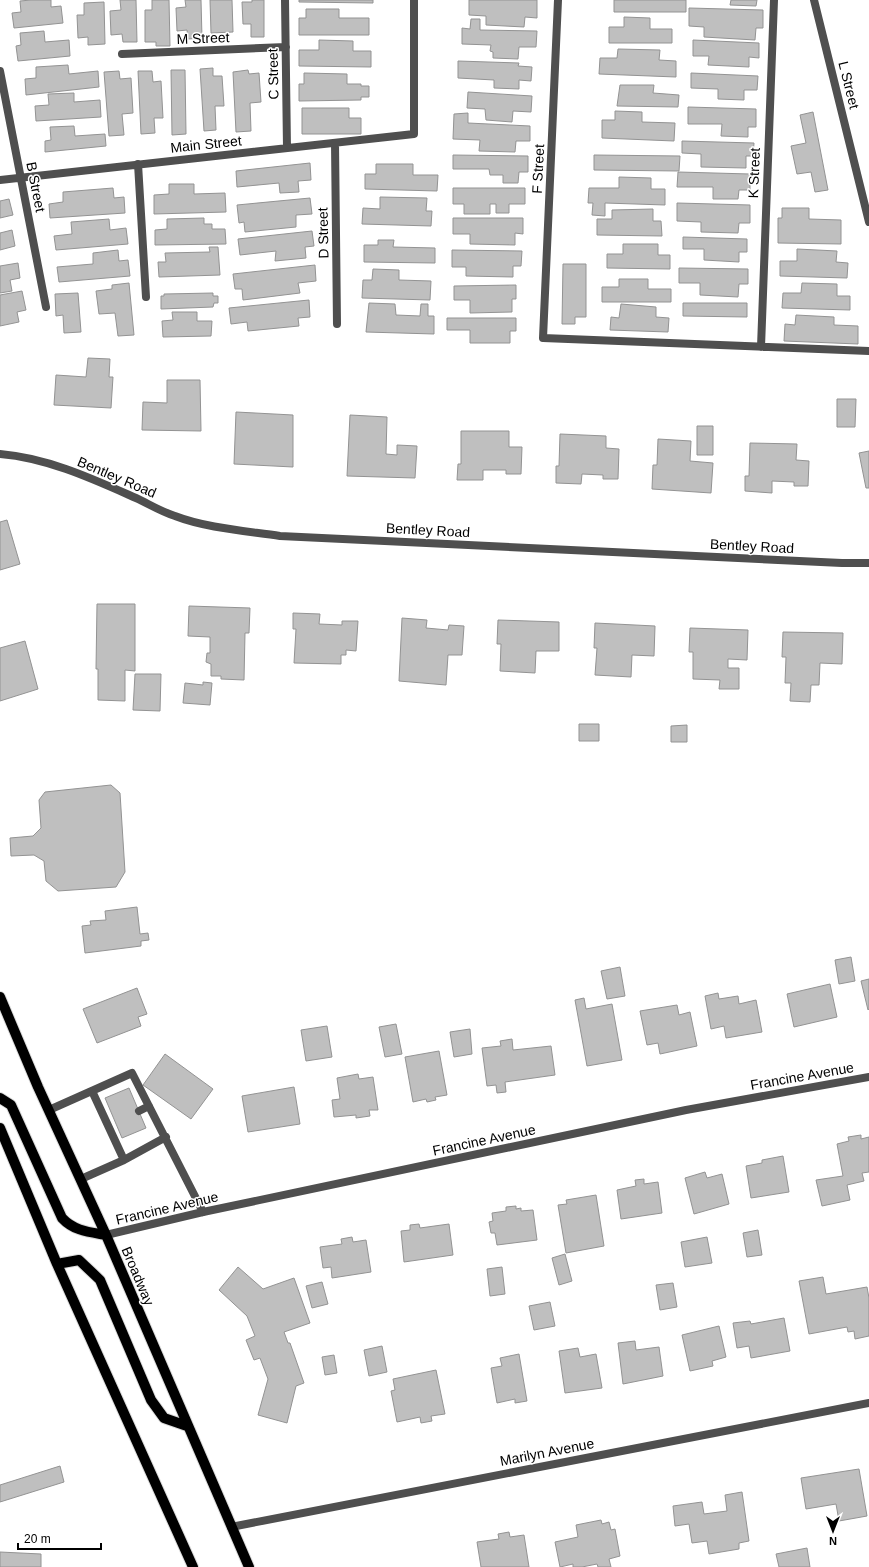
<svg xmlns="http://www.w3.org/2000/svg" width="869" height="1567" viewBox="0 0 869 1567" font-family="Arial,sans-serif">
<style>
.building{fill:#bfbfbf;stroke:#939393}
.lines{fill:none;stroke-linecap:round;stroke-linejoin:round}
.primary-casing{stroke:#dbdbdb;stroke-width:12}
.lane{stroke:#4f4f4f;stroke-width:8}
.street{stroke:#4f4f4f;stroke-width:8}
.primary{stroke:#000;stroke-width:10}
.labels{text-anchor:middle;stroke-width:3;stroke-linejoin:round;paint-order:stroke}
.street-label{font-size:14px;fill:#000;stroke:#fff}
</style>
<rect width="100%" height="100%" fill="#fff"/>
<path class="building" d="M31 0H51V7L61 6 63 23 14 28 12 13 21 12 20 1Z
M120 0H136L137 42H123L122 34 111 35 110 11 121 10Z
M152 0H169L170 46H156V42H145V10H152Z
M185 0H201L202 38 188 39 187 30 177 31 176 8 186 7Z
M210 0H232L233 32 211 33Z
M252 0H264V37H251V24H243L242 2H252Z
M299 0H373V3L299 2Z
M469 0H537V18L525 17 524 27 486 25V16L469 15Z
M614 0H686V12H614Z
M731 0H757L756 6 730 5Z
M104 2 105 44 88 45V37L78 38 77 15H84V3Z
M689 8 763 10V28H756L755 40 704 37V27L689 26Z
M306 9H339V18H369V35H299V18H306Z
M624 17 650 18V29H672V43H609V27H624Z
M471 19H480V30L537 31 536 47H519L518 59 493 58V52L490 51 491 45 462 44V28L470 29Z
M44 31 45 42 69 40 70 56 18 61 16 46 21 45 20 33Z
M319 40 353 41V51H371V67L299 66V50H319Z
M693 40 759 43V58L749 57V67L708 65 709 56H693Z
M618 49 660 50 659 60 676 61V77L599 74 600 58H617Z
M458 61 519 63 518 66 532 67 531 81 519 80V89L494 88V80L458 78Z
M68 65 69 74 98 71 99 87 26 95 25 79 36 78V67Z
M213 68V76H222L224 106H215L216 130 204 131 200 69Z
M171 70H185L186 134 172 135Z
M248 70 249 74 259 73 261 102 250 103 251 131 236 132 233 72Z
M119 71 120 79 131 78 133 113 122 114 124 135 109 136 104 72Z
M138 71H152L153 82 161 81 163 118H154L155 133 141 134Z
M304 73 347 74V84H361V86H369V97H361V100L299 101V84H304Z
M691 73 758 76 757 90H744V100L718 99V89L691 88Z
M620 85H654L653 93 679 95 678 107 617 106Z
M468 92 532 96 531 112 513 111 512 122 486 120 485 109 467 108Z
M74 93V102L100 100 101 117 36 121 35 106 49 105 48 94Z
M688 107 756 109V127H748V137L721 136 722 124H688Z
M302 108H349V118H361V134H302Z
M615 111 642 112V122L675 123 674 141 602 138V120H615Z
M813 112 828 190 815 192 811 172 797 174 791 146 806 143 800 115Z
M468 113V123L530 126V141H516L515 152 479 151 480 140 453 139 454 114Z
M74 126 75 136 105 134 106 146 45 152V141L51 140 50 127Z
M682 141 754 143 753 156H746V168L701 167V154L682 153Z
M453 155 528 156V172H519L518 183H503V175H490L489 169H453Z
M594 155 680 156 679 171 594 170Z
M310 163 311 180 298 181 299 192 280 193 279 183 237 187 236 171Z
M376 164H413V175H438L437 191 365 189V174H376Z
M678 172 750 174V190H739L738 199H713V187H677Z
M619 177 651 178V189H665V205L605 203V216L592 215 593 203H588L589 188H619Z
M169 184H194V194L225 193 226 212 154 214V195L169 194Z
M113 188 114 198 124 197 125 213 50 218 49 204 63 202V192Z
M453 188H525V204H509V213H496V204H490V214H464V204H453Z
M380 197 427 198 426 211H432L431 226 362 224 363 208 380 209Z
M310 198 312 214 296 215V227L245 232 244 222 239 223 237 205Z
M9 199 13 215 0 218V201Z
M677 203 750 205V223H739L738 233 701 232V222L677 221Z
M782 208H809V219L841 220V244L778 243V218H782Z
M653 209V221H661L662 236 597 235V219H612V210Z
M204 218V224H212V229H225L226 244 155 245V230L167 229V219Z
M453 218H523V234L515 233V245L470 244V234H453Z
M109 219 110 230 126 228 128 244 56 250 54 236 72 234 71 222Z
M12 230 15 246 0 250V233Z
M312 231 314 246 305 247 306 258 275 261 276 251 240 255 238 239Z
M683 237 747 239V252H739V262L704 260V249H683Z
M378 240H394L393 247 435 248V263L364 262V245H378Z
M623 244H658V255H670V269L607 268V254H623Z
M209 247H218L220 275 159 277 158 262H166L165 253 210 252Z
M797 249 837 251 836 262 848 263 847 278 780 276V261H797Z
M118 250 119 261 128 260 130 276 59 282 57 267 93 264V253Z
M452 250 522 251 521 266H513V277L466 276V267H452Z
M18 263 20 278 10 280 12 291 0 293V266Z
M563 264H586V317H575V324H562Z
M315 265 316 281 298 283 300 293 243 300 242 289H235L233 274Z
M679 268 748 269V284H739L738 297 700 295V283H679Z
M373 269 399 270V280L431 281 430 300 362 298 363 280H372Z
M619 279H648V289H671V302H602V287H619Z
M129 283 134 335 118 336 115 313 99 314 96 291 112 289V285Z
M802 283 837 284V296H850V310L782 308 783 293H801Z
M516 285V299H512V312L470 313V300H454V286Z
M22 291 26 310 17 312 19 322 0 326V295Z
M78 293 81 332 64 333 63 315 56 316 55 294Z
M213 293V296H218V303H214L213 307 161 309V296H164V294Z
M309 300 310 317 298 318 299 326 248 331 247 322 231 324 229 308Z
M369 303 395 304 396 315 420 316 421 304H428V316H434V334L366 332Z
M683 303H747V317L683 316Z
M621 304 656 307V317L669 318 668 332 610 330 611 317 619 318Z
M172 312H197V321H212L211 336 163 337 162 321 173 320Z
M796 315 834 317V325L858 326V344L784 341 785 324 795 325Z
M447 318H516V331H510V343H470V330H447Z
M88 358 110 359 109 377H113L111 408 54 405 56 375 86 377Z
M167 380H200L201 431 142 430 143 402 167 403Z
M837 399H856L855 427H837Z
M236 412 293 415V467L234 464Z
M350 415 387 417 386 454 397 455V445L417 446 415 478 347 476Z
M697 426H713V455H697Z
M461 431H509V447H522L521 474H506V470H483V480H457L458 464H461Z
M560 434 606 436V448L619 449 618 479H603V475L582 474 581 484 556 483V466H559Z
M658 439 691 441 690 461 713 463 711 493 652 489 653 465H657Z
M750 443 797 444 796 460 809 461 808 486H794V482L772 481V493L745 491V476H749Z
M869 451V488H866L859 453Z
M7 520 20 564 0 570V522Z
M97 604H135V671L125 670V701L98 700V669H96Z
M189 606 250 608 249 633H245L244 680 221 679V676H211V664L206 662 207 653H210V637L188 636Z
M293 613 320 614 319 624 342 625V621H358L356 651 346 650V655H341V664L294 663 296 629H293Z
M402 618 427 620 426 628 448 630 449 625 464 626 462 655H448L446 685 399 681Z
M498 620 559 622V651H536L535 673 500 671 501 644H497Z
M595 623 655 626 654 656 632 655 631 677 595 675 597 648H594Z
M690 628 748 630 747 660 728 659V668H739V689H719L720 680 693 679V652H689Z
M783 632 843 633 842 664 820 663 819 685H811L810 702 790 701 791 683H785L786 657H782Z
M25 641 38 689 0 701V648Z
M135 674H161L160 711 133 710Z
M203 682 212 683 210 705 183 703 185 683 203 685Z
M579 724H599V741H579Z
M687 725V742H671V726Z
M111 785 120 793 125 872 116 887 58 891 46 881 44 861 34 855 11 856 10 838 33 836 41 828 39 800 45 792Z
M137 907 140 934 148 933 149 940 141 941V946L85 953 82 926 91 925 90 921 106 920 105 911Z
M851 957 855 981 839 984 835 960Z
M620 967 625 996 607 999 601 971Z
M869 979V1009L868 1010 861 981Z
M830 984 837 1017 794 1027 787 994Z
M137 988 147 1014 138 1017 141 1026 97 1043 83 1009Z
M718 993 719 999 738 996 739 1004 756 1000 762 1032 726 1038 724 1026 711 1029 705 996Z
M584 998 586 1009 612 1004 622 1060 587 1066 575 1000Z
M677 1005 679 1015 690 1012 697 1046 660 1054 658 1043 647 1045 640 1011Z
M396 1024 402 1054 385 1057 379 1027Z
M327 1026 332 1057 306 1061 301 1030Z
M470 1029 472 1054 454 1057 450 1032Z
M512 1039 513 1050 551 1046 555 1075 505 1082 506 1092 497 1093 496 1085 487 1086 482 1048 501 1046 500 1041Z
M439 1051 447 1095 435 1097 436 1100 427 1102 426 1099 413 1102 405 1057Z
M165 1054 213 1089 191 1119 143 1085Z
M358 1074 359 1079 373 1077 378 1110H369L370 1116 356 1118V1115L334 1117 332 1100 340 1099 337 1078Z
M294 1087 300 1124 248 1132 242 1096Z
M129 1088 146 1128 122 1138 105 1098Z
M861 1135V1139L869 1137V1172L862 1173 864 1181 847 1185 850 1200 822 1206 816 1180 843 1176 837 1144 849 1141 848 1137Z
M783 1156 789 1192 751 1198 746 1166 762 1163V1160Z
M705 1172 707 1178 722 1174 729 1204 694 1214 685 1178Z
M644 1179V1184L658 1182 662 1213 621 1219 617 1190 636 1186 635 1180Z
M596 1195 604 1246 566 1253 558 1205 567 1204 566 1200Z
M516 1206V1209L521 1208V1211L533 1210 537 1240 497 1245 495 1233H491L489 1222 493 1221 492 1213 506 1211V1207Z
M419 1224 420 1228 449 1224 453 1255 404 1262 401 1231 410 1230V1225Z
M758 1230 762 1255 747 1257 743 1233Z
M352 1237 353 1242 366 1240 371 1272 332 1278 331 1267 323 1268 320 1247 342 1244 341 1239Z
M707 1237 712 1263 685 1267 681 1242Z
M565 1254 572 1281 559 1285 552 1258Z
M238 1267 263 1289 294 1278 310 1323 284 1332 288 1343H290L304 1383 296 1386 287 1423 258 1415 268 1379 260 1358 254 1360 246 1340 255 1336 247 1316 219 1290Z
M502 1267 505 1294 490 1296 487 1269Z
M823 1277 826 1294 867 1287 869 1298V1336L855 1339 854 1331 848 1332 847 1327 809 1334 799 1281Z
M322 1282 328 1304 312 1308 306 1286Z
M673 1283 677 1307 660 1310 656 1285Z
M550 1302 555 1326 534 1330 529 1306Z
M784 1318 790 1351 751 1358 749 1346 737 1348 733 1323 750 1321 751 1324Z
M719 1326 726 1357 712 1361 713 1366 690 1371 682 1335Z
M635 1341 636 1350 659 1347 663 1376 623 1384 618 1343Z
M382 1346 387 1372 369 1376 364 1350Z
M578 1348 580 1357 596 1354 602 1388 565 1393 559 1351Z
M519 1354 527 1401 515 1403V1399L497 1403 491 1368 502 1366 500 1358Z
M334 1355 337 1373 325 1375 322 1357Z
M436 1370 445 1414 431 1416 432 1421 421 1423 420 1417 397 1422 391 1391 395 1390 393 1379Z
M60 1466 64 1482 0 1502V1485Z
M859 1469 867 1516 839 1521 836 1504 806 1509 801 1478Z
M742 1492 749 1541 739 1543V1549L709 1554 707 1541 692 1543 689 1524 675 1526 673 1506 702 1502 704 1514 727 1511 725 1495Z
M601 1520 602 1524 609 1522 611 1530 615 1529 620 1556 609 1559 611 1567H598L597 1564 582 1567H573V1564L560 1567 555 1542 578 1537 576 1525Z
M509 1532 510 1537 524 1535 529 1567H481L477 1542 499 1539 498 1534Z
M807 1548 810 1567H779L776 1554Z
M0 1552 41 1554V1567H0Z"/>
<g class="lines">
<defs>
<path id="primary" d="M0 997 38 1087 106 1235 249 1567
M0 1098 11 1105 62 1218C74 1231 89 1232 106 1235
M0 1128 57 1264 193 1567
M57 1264 79 1260 100 1280 151 1400 164 1418 187 1426"/>
</defs>
<use href="#primary" class="primary-casing"/>
<path class="lane" d="M285 0 287 148
M558 0 543 338 869 351
M814 0 869 222
M122 54 286 47
M0 71 46 307
M335 143 337 324
M138 164 146 297
M0 180 414 134V0
M761 347 774 0
M92 1091 124 1160 166 1137
M49 1110 132 1073 203 1212
M139 1111 149 1106
M81 1179 124 1160"/>
<path class="street" d="M0 454C48 458 93 479 136 498 149 504 162 512 175 516 206 528 247 531 280 536L842 563H869
M106 1235 203 1212 686 1110 869 1077
M231 1527 869 1403"/>
<use href="#primary" class="primary"/>
</g>
<g class="labels">
<g class="street-label">
<text transform="translate(203 38) rotate(-2)" y="5">M Street</text>
<text transform="translate(273 74) rotate(-91)" y="5">C Street</text>
<text transform="translate(849 85) rotate(76)" y="5">L Street</text>
<text transform="translate(206 144) rotate(-6)" y="5">Main Street</text>
<text transform="translate(538 169) rotate(-87)" y="5">F Street</text>
<text transform="translate(754 173) rotate(-88)" y="5">K Street</text>
<text transform="translate(36 187) rotate(79)" y="5">B Street</text>
<text transform="translate(323 233) rotate(-91)" y="5">D Street</text>
<text transform="translate(117 477) rotate(23)" y="5">Bentley Road</text>
<text transform="translate(428 530) rotate(3)" y="5">Bentley Road</text>
<text transform="translate(752 546) rotate(3)" y="5">Bentley Road</text>
<text transform="translate(802 1076) rotate(-10)" y="5">Francine Avenue</text>
<text transform="translate(484 1140) rotate(-12)" y="5">Francine Avenue</text>
<text transform="translate(167 1208) rotate(-13)" y="5">Francine Avenue</text>
<text transform="translate(138 1276) rotate(67)" y="5">Broadway</text>
<text transform="translate(547 1452) rotate(-11)" y="5">Marilyn Avenue</text>
</g>
</g>
<g transform="translate(833 1531) rotate(180)" stroke="#ffffff" stroke-width="3" paint-order="stroke">
<path d="M0-3L7 15L0 10L-7 15Z" fill="#000000"/>
<text y="-6" font-size="11" font-weight="bold" text-anchor="middle" fill="#000000">N</text>
</g>
<path d="M18 1543v6h83v-6" fill="none" stroke="#000000" stroke-width="2"/>
<text x="24" y="1543" font-size="12" fill="#000000" stroke="#ffffff" stroke-width="3" paint-order="stroke">20 m</text>
</svg>
